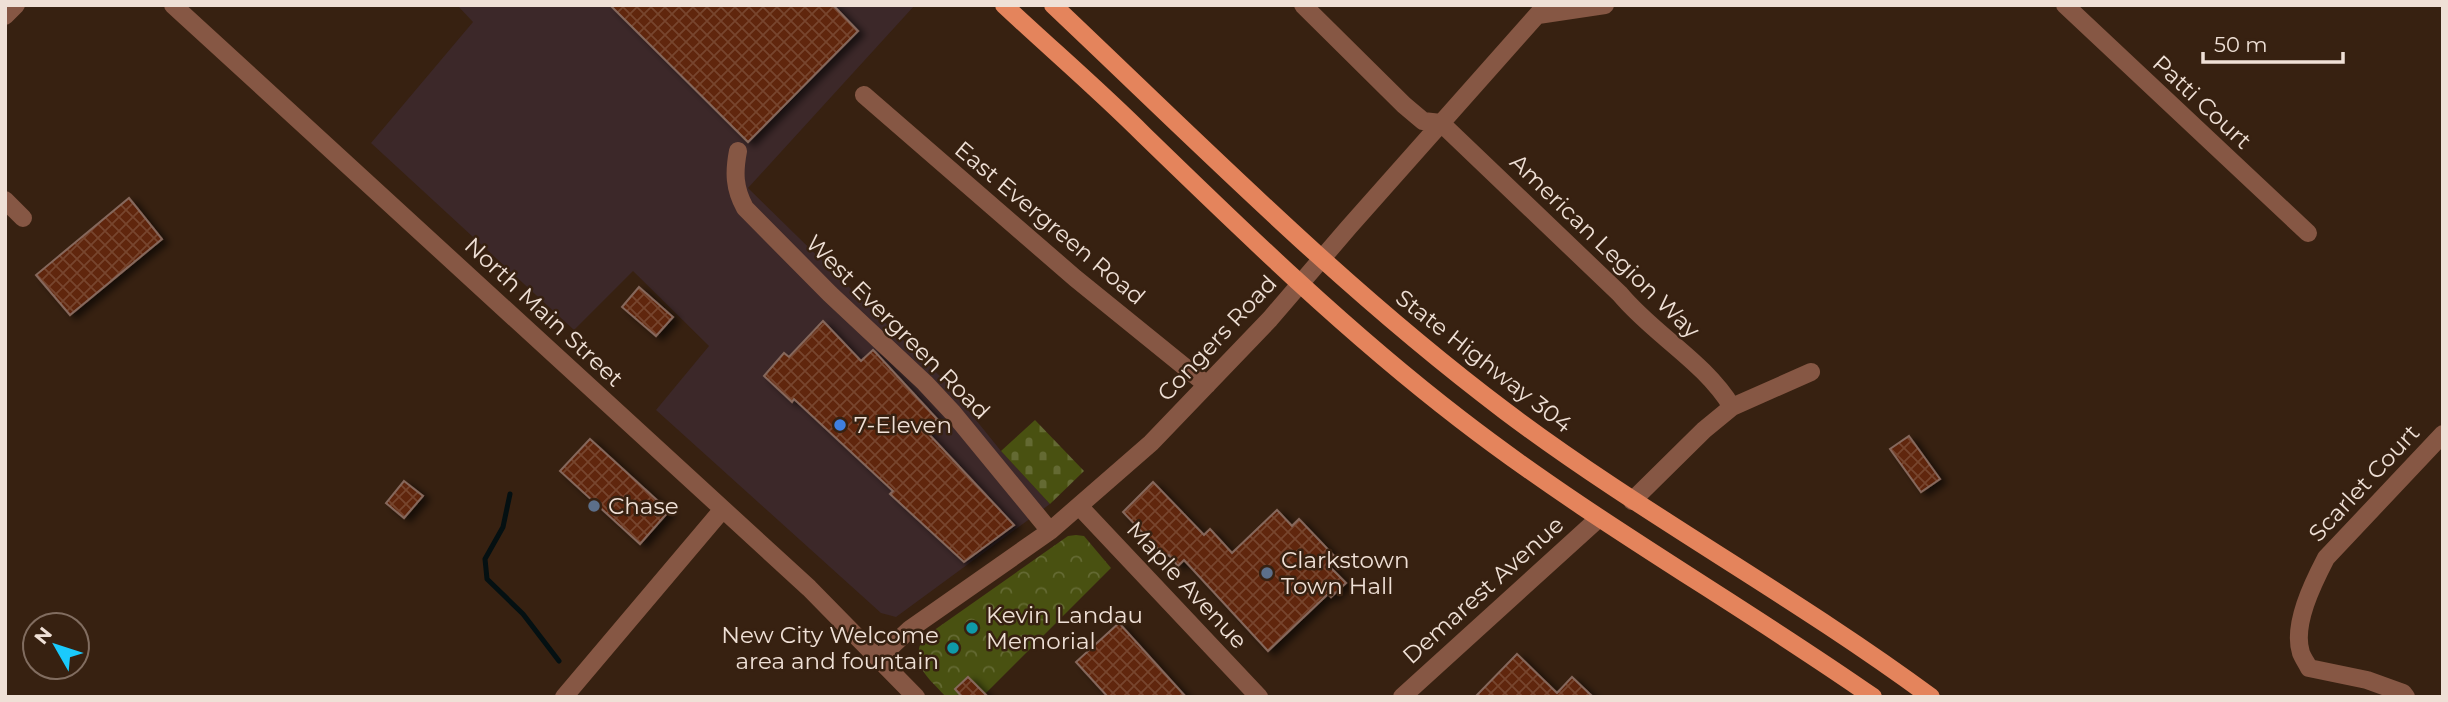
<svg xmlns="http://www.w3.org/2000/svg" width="2448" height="702" viewBox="0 0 2448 702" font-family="Montserrat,sans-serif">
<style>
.commercial{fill:#3c2829}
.forest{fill:url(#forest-crowns)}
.cemetery{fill:url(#cemetery-stones)}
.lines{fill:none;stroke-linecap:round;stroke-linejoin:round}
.stream{stroke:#041012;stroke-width:5}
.building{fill:url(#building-cross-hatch);stroke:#86685c;stroke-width:2;filter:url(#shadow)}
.minor{stroke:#865744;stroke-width:18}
.major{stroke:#e4845c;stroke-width:18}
.shop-dot{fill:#3f7fe0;stroke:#372111;stroke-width:2.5}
.service-dot{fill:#5c6f8a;stroke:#372111;stroke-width:2.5}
.culture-dot{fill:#0f9aa8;stroke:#372111;stroke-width:2.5}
.labels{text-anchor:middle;stroke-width:5;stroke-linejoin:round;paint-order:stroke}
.street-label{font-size:23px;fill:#efe0d6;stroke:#372111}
.poi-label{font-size:23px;fill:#efe0d6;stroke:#372111;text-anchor:start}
</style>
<defs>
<pattern id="forest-crowns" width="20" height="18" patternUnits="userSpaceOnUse" patternTransform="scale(1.75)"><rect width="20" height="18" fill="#495111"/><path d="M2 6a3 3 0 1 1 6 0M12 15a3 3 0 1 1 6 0" fill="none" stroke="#646a33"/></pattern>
<pattern id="cemetery-stones" width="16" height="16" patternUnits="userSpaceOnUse" patternTransform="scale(1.75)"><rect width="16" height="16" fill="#495111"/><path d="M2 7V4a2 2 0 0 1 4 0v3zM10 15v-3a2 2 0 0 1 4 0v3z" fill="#646a33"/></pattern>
<pattern id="building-cross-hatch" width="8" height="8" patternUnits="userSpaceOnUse" patternTransform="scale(1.75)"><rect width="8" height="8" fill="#60250b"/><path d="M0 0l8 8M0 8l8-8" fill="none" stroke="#77442e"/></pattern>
<filter id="shadow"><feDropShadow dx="6" dy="3.5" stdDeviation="3.5" flood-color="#0009"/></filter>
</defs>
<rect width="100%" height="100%" fill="#372111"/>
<path class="commercial" d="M457 5H915L748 188 943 379 1001 451 1050 504 896 617 881 613 656 410 709 346 633 271 574 330 371 143 473 22Z"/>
<path class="forest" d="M1076 535 1084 536 1111 568 982 697H946C929 678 909 665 923 638L1068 536Z"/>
<path class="cemetery" d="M1035 420 1084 471 1050 504 1001 451Z"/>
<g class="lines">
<path class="stream" d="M510 494 503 527 485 559 487 579 523 614 559 661"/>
</g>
<path class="building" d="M610 5H833L858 31 748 142Z
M129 198 162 239 70 315 36 275Z
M639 287 673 317 656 336 622 307Z
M823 321 861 361 873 350 876 353 937 419 925 430 1014 525 964 562 890 494 893 491 794 399 792 402 764 376 784 353 789 357Z
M1909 436 1940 479 1921 492 1890 449Z
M590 439 669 511 640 544 560 471Z
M404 481 423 496 404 518 386 503Z
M1153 482 1204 535 1210 529 1232 553 1277 510 1292 526 1299 519 1337 559 1329 566 1346 583 1331 597 1328 594 1268 651 1184 560 1178 566 1169 555 1166 557 1123 512Z
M1119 623 1186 697H1108L1076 662Z
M1517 654 1557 693 1572 677 1593 697H1475Z
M968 677 988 697H962L955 689Z"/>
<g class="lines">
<path class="minor" d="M173 5 809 588 916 697
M1303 5 1404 105 1423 121 1441 123
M2065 5 2308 233
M1538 15 1605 5
M5 16 16 5
M864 95 1075 278 1207 385
M1441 123 1620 294C1654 335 1704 361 1732 407
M738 151C734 172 734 188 745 208L830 294 925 383 953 413 1050 531
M5 200 23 218
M1632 501 1704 430 1732 407 1811 372
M1079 506 1259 697
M879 658 910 629 1050 531 1151 443 1270 319 1349 227 1546 5
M564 697 723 509
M1402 697 1598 519
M2406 697 2403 693 2367 680 2309 668C2307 664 2303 658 2301 653 2292 625 2313 583 2326 558L2443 434"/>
<path class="major" d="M1004 5C1051 49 1099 90 1144 135 1246 234 1347 332 1460 419 1592 521 1737 602 1873 697
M1053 5C1200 144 1343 289 1505 411 1642 514 1793 595 1931 697"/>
</g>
<circle class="shop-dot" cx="840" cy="425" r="7"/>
<g class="service-dot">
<circle cx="594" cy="506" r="7"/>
<circle cx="1267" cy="573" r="7"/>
</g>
<g class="culture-dot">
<circle cx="972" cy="628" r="7"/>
<circle cx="953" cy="648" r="7"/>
</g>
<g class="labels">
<g class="street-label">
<text transform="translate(2202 102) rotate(43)" y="8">Patti Court</text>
<text transform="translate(1050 223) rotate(40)" y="8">East Evergreen Road</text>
<text transform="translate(1605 246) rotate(44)" y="8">American Legion Way</text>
<text transform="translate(544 312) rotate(43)" y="8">North Main Street</text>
<text transform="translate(898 327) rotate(45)" y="8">West Evergreen Road</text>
<text transform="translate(1217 338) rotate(-47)" y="8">Congers Road</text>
<text transform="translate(1484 361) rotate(38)" y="8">State Highway 304</text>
<text transform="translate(2364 483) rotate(-47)" y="8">Scarlet Court</text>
<text transform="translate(1187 585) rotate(47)" y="8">Maple Avenue</text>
<text transform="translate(1483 590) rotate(-42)" y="8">Demarest Avenue</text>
</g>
<g class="poi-label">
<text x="854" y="433">7-Eleven</text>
<text x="608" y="514">Chase</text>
<text x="1281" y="568">Clarkstown<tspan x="1281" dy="26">Town Hall</tspan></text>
<text x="986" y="623">Kevin Landau<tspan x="986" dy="26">Memorial</tspan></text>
<text x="939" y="643" text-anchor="end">New City Welcome<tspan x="939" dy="26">area and fountain</tspan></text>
</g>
</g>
<rect width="2448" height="702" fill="none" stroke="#efe0d6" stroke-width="14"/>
<g transform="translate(56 646) rotate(309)"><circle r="33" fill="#372111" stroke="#816d60" stroke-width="2"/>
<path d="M0-5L12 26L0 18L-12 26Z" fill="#1acafc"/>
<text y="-10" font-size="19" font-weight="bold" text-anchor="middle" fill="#efe0d6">N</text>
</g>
<path d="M2203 52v10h140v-10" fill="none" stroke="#efe0d6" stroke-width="3.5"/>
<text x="2214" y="52" font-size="21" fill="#efe0d6" stroke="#372111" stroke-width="5" paint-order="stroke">50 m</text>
</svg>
